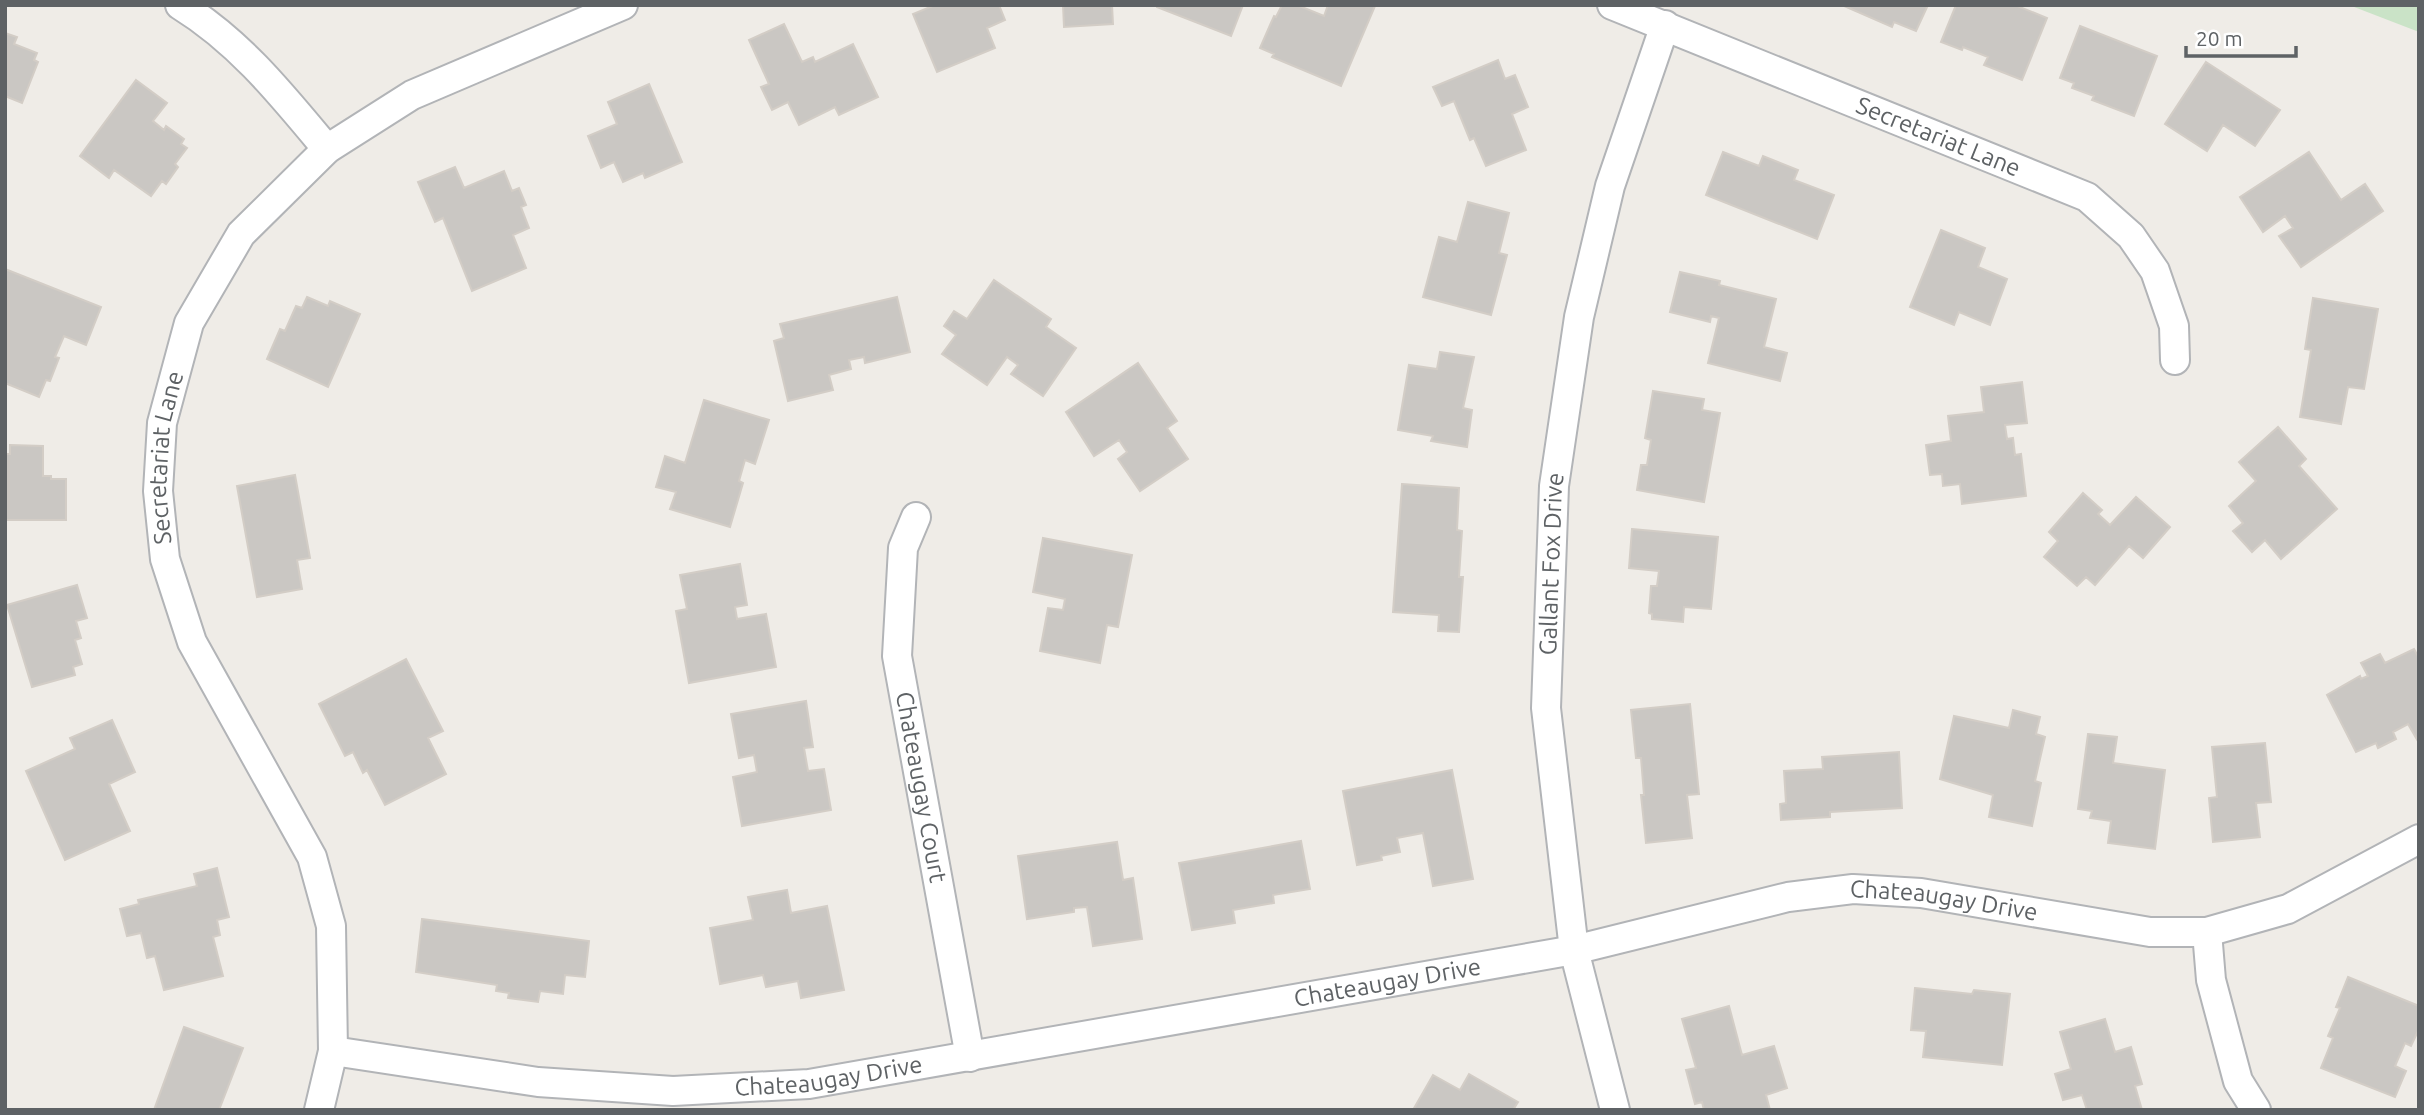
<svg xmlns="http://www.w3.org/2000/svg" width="2424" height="1115" viewBox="0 0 2424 1115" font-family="Ubuntu,sans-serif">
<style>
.green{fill:#cae3c7}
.building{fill:#cac7c3;stroke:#d3cdc6;stroke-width:2}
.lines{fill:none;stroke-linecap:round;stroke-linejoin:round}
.minor-casing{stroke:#b2b4b7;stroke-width:32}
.minor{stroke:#fff;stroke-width:28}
.labels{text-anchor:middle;stroke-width:5;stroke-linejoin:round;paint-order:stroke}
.street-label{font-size:24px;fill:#5e6265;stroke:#fff}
</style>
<rect width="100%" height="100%" fill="#efece7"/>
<path class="green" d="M2349 5H2419V32Z"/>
<path class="building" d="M935 5H999L1005 20 987 28 995 48 937 72 913 14Z
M1063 5H1112L1113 24 1064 27Z
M1157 5H1243L1231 36 1157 7Z
M1282 5H1297L1324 16 1328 5 1375 6 1341 86 1272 57 1274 54 1260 48 1274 16 1276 17Z
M1842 5H1928L1916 31 1894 22 1892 27Z
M1956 5H2015L2047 18 2022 80 1984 65 1988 57 1963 47 1962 50 1941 42Z
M784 24 802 62 813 57 815 62 853 44 878 97 839 115 835 107 799 125 788 102 772 110 761 87 769 84 749 40Z
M2080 26 2157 56 2134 116 2092 100 2094 96 2072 88 2074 83 2060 78Z
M5 33 17 37 14 44 37 53 34 60 38 62 22 103 5 96Z
M1498 60 1505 79 1515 75 1528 107 1512 114 1526 150 1486 166 1474 138 1470 140 1454 101 1442 106 1433 87Z
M2206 62 2280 110 2255 146 2223 125 2207 151 2165 124Z
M136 80 167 103 153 121 164 130 166 126 184 139 181 144 187 148 175 164 178 167 166 184 162 181 151 196 114 170 109 178 80 156Z
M649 84 682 162 645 178 643 173 623 182 614 162 601 168 588 136 617 124 608 102Z
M1723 152 1759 166 1763 156 1798 170 1794 180 1834 195 1817 239 1706 195Z
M2309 152 2341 200 2365 184 2383 211 2301 267 2279 236 2293 228 2285 216 2263 232 2240 197Z
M455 167 464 188 504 171 512 191 519 188 526 205 521 207 529 228 513 235 526 268 472 291 443 218 435 222 418 182Z
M1468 202 1509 213 1499 253 1507 255 1491 315 1423 297 1439 237 1457 242Z
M1941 230 1985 248 1978 267 2007 279 1990 325 1959 312 1954 325 1910 307Z
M5 269 101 307 86 345 64 336 55 357 59 358 50 381 46 380 39 397 5 383Z
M1680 272 1720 281 1719 285 1776 299 1764 347 1787 353 1780 381 1708 363 1719 318 1711 316 1710 322 1670 312Z
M994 280 1051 319 1046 327 1076 348 1043 396 1011 374 1018 365 1007 357 987 385 942 354 956 335 944 326 954 311 967 319Z
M307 297 328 306 330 301 360 314 328 387 267 359 280 329 285 331 296 306 302 308Z
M897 297 910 352 865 363 864 357 849 360 851 369 829 375 833 390 788 401 774 341 784 338 780 324Z
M2313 298 2378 309 2364 389 2348 387 2341 424 2300 417 2311 350 2305 349Z
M1440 352 1474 357 1463 408 1472 410 1467 447 1431 441 1433 436 1398 430 1409 365 1437 369Z
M1138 363 1177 421 1167 428 1188 459 1140 491 1118 459 1127 452 1119 440 1094 456 1066 412Z
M2022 382 2027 423 2005 425 2007 439 2013 438 2015 455 2021 454 2026 496 1962 504 1960 484 1943 486 1942 474 1930 475 1926 445 1951 441 1948 416 1984 412 1981 387Z
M1653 391 1704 399 1702 410 1720 413 1704 502 1637 490 1641 465H1647L1651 440 1645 438Z
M704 400 769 420 755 464 745 460 739 481 743 483 730 527 670 509 676 492 656 487 665 456 685 463Z
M2278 427 2306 459 2299 466 2337 509 2281 559 2265 540 2252 552 2233 531 2243 523 2229 506 2256 481 2239 462Z
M10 445 43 446V476H51V479H66V520H5V454H10Z
M295 475 310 558 297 560 302 589 257 597 237 486Z
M1402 484 1459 488 1457 530 1462 531 1459 577H1463L1459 632 1438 631 1439 615 1393 612Z
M2083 493 2102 510 2098 514 2110 525 2136 497 2170 527 2143 558 2129 546 2095 585 2086 577 2077 586 2044 557 2058 541 2049 532Z
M1632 529 1718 537 1711 609 1684 607 1683 622 1652 619V614L1649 613 1651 586H1657L1659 571 1629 568Z
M1043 538 1132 555 1118 627 1107 625 1100 663 1040 651 1048 608 1063 610 1065 599 1033 592Z
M740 564 747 605 735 607 737 619 766 614 776 667 689 683 676 611 687 609 680 575Z
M77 585 87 618 76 621 81 638 75 640 82 664 73 667 75 675 32 687 7 605Z
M2414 649 2419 658V743L2408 724 2393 732 2396 739 2378 748 2376 743 2356 752 2327 695 2360 676 2361 679 2368 676 2361 663 2380 654 2385 663Z
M406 659 443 731 428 738 446 774 385 805 367 770 363 773 353 752 345 756 319 704Z
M806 701 813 747 804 748 808 771 824 769 831 810 742 826 733 777 757 772 754 755 739 758 731 714Z
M1690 704 1699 794 1687 795 1692 838 1646 843 1641 795H1644L1641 758H1636L1631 710Z
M2013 710 2040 717 2036 734 2045 737 2035 781 2041 783 2032 826 1989 817 1993 795 1940 779 1954 716 2009 728Z
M112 720 135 772 109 784 130 831 65 860 26 771 75 749 70 738Z
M2088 734 2117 737 2113 763 2165 770 2155 849 2108 843 2111 821 2090 818 2092 811 2078 809Z
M2265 743 2271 802 2256 803 2260 837 2213 842 2209 798 2217 797 2212 747Z
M1899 752 1902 808 1830 812V817L1781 820 1780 804 1786 803 1784 771 1823 769 1822 757Z
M1452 770 1473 879 1433 886 1423 833 1397 838 1400 852 1381 856 1382 860 1357 865 1343 791Z
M1301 841 1310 889 1273 895 1274 903 1233 910 1235 923 1192 930 1179 863Z
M1117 842 1123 880 1133 878 1142 939 1093 946 1087 907 1074 908V912L1027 919 1018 856Z
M217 868 229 917 217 920 220 935 213 937 223 976 164 990 155 956 147 958 141 933 127 936 120 909 139 904 138 900 197 886 194 874Z
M787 890 791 913 827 906 844 990 801 998 798 981 766 987 763 975 720 984 710 928 753 920 748 897Z
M422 919 589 941 585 977 565 975 563 994 540 991 538 1002 508 998 509 993 496 991 497 985 416 972Z
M2348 977 2419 1006V1029L2411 1046 2405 1043 2395 1066 2406 1071 2395 1097 2321 1068 2333 1038 2328 1036 2340 1008 2336 1007Z
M1915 988 1972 994 1974 990 2010 994 2002 1065 1923 1057 1926 1031 1911 1030Z
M1729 1006 1742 1055 1774 1046 1787 1088 1766 1095 1770 1110H1704L1702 1102 1695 1104 1686 1070 1696 1068 1682 1019Z
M2105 1019 2115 1052 2131 1047 2142 1084 2135 1086 2142 1110H2087L2082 1095 2063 1100 2055 1074 2071 1069 2060 1032Z
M184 1027 243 1048 219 1110H154Z
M1469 1074 1518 1102 1513 1110H1413L1433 1075 1460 1090Z"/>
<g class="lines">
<defs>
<g id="minor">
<path d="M180 5C240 42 282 95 327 149"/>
<path id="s1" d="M1612 5 2087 197 2131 236 2155 271 2174 326 2175 360"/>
<path id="s2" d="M916 517 903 548 897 656 970 1057"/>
<path d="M2207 932 2211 980 2238 1081 2256 1110"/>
<path id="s3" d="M333 1051 538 1082 673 1091 809 1084 1574 950 1788 897 1853 889 1921 893 2150 932H2207L2288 909 2419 839"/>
<path id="s4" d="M319 1110 333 1051 331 926 312 857 192 642 165 559 158 491 162 423 189 323 241 234 327 149 412 95 623 5"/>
<path id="s5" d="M1615 1110 1574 950 1546 708 1554 486 1579 317 1610 186 1665 25"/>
</g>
</defs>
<use href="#minor" class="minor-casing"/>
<use href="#minor" class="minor"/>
</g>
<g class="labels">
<g class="street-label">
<text dy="8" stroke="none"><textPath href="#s1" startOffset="352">Secretariat Lane</textPath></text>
<text dy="8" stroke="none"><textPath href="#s4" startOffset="693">Secretariat Lane</textPath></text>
<text dy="8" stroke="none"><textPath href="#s5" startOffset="553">Gallant Fox Drive</textPath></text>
<text dy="8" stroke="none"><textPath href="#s2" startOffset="275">Chateaugay Court</textPath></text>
<text dy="8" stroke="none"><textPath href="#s3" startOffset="1633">Chateaugay Drive</textPath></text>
<text dy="8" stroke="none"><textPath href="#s3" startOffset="1066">Chateaugay Drive</textPath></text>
<text dy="8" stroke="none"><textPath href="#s3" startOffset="499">Chateaugay Drive</textPath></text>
</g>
</g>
<rect width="2424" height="1115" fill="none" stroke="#5e6265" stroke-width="14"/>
<path d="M2186 46v10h110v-10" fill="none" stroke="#5e6265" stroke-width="3.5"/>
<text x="2196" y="46" font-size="21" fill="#5e6265" stroke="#ffffff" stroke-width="5" paint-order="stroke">20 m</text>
</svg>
